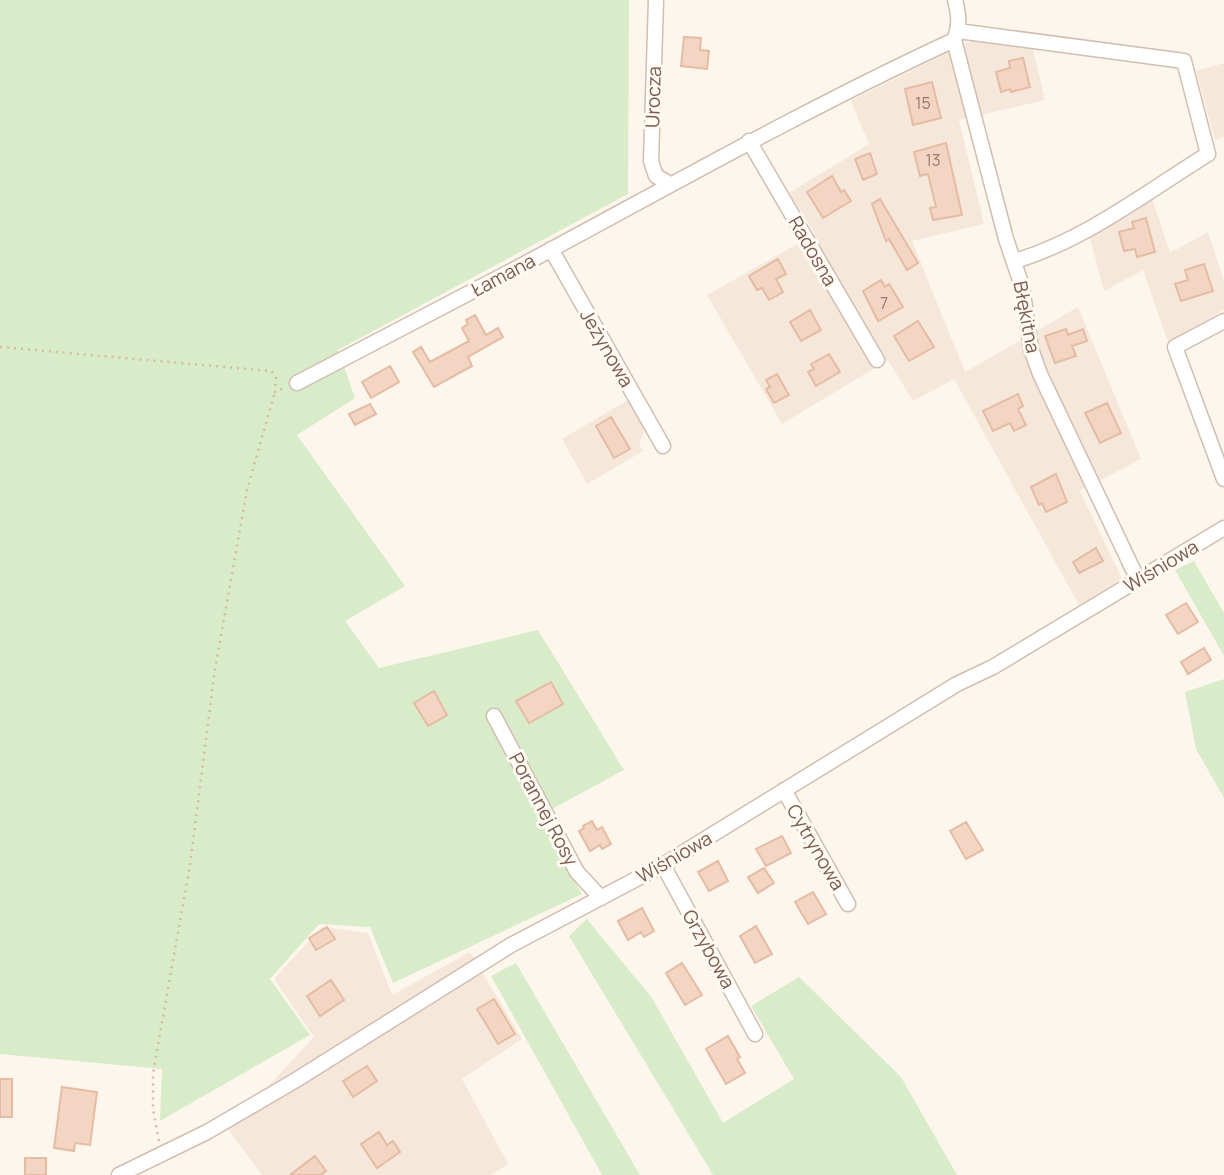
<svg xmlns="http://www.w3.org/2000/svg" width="1224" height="1175" viewBox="0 0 1224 1175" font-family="Manrope,sans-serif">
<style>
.residential{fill:#f5e8da}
.green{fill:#d8ecc9}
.building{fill:#f3d5c3;stroke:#e6bba3;stroke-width:2}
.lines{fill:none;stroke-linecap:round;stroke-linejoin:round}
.minor-casing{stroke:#d1beb0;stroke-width:17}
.path{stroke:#d9b8a5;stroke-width:2.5;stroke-dasharray:2 5;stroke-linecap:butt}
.minor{stroke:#fff;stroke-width:14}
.labels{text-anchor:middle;stroke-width:6;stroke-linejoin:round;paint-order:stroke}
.number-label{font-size:16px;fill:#987a6a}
.street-label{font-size:19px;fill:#7a5c4d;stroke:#fffaf3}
</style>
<rect width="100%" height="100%" fill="#fdf6ec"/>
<path class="residential" d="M972 40 1032 46 1045 100 959 120 984 224 912 241 965 372 1078 307 1141 459 1080 491 1122 579 1079 605 954 379 913 401 888 360 782 424 707 295 815 234 789 193 869 144 851 101Z
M1224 63V137L1215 140 1196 71Z
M1151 195 1170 253 1208 232 1224 281V310L1168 342 1143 270 1104 291 1089 234Z
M628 400 645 429 639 445 643 451 587 484 562 439Z
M322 927 368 933 392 995 470 952 522 1039 462 1079 508 1164 491 1175H262L228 1129 314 1037 274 979Z"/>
<path class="green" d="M0 0H629L628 194 338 350 355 398 297 435 405 586 345 621 379 668 538 630 624 770 539 816 582 894 393 983 370 927 319 924 270 979 310 1035 160 1121 162 1069 0 1054Z
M1194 561 1224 613V656L1175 570Z
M1224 679V798L1196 749 1185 692Z
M587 919 652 998 723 1123 794 1079 751 1006 799 977 901 1077 957 1175H713L569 936Z
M516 963 640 1175H602L491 976Z"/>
<path class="building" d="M684 37 701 38 700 50 709 51 707 69 681 66Z
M1023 58 1030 87 1011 92 1010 89 1001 92 996 72 1010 68 1009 61Z
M932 82 941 118 913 125 905 89Z
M946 143 962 215 933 220 930 208 936 207 928 174 920 176 914 152Z
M870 153 877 174 863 180 855 159Z
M832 176 841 192 844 190 851 201 823 218 807 192Z
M880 199 918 263 907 270 889 239 886 241 872 204Z
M1146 218 1155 252 1137 257 1135 249 1124 251 1119 232 1134 228 1132 222Z
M778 259 786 274 776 279 783 292 769 300 762 288 757 290 749 276Z
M1204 264 1213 291 1181 301 1175 284 1188 280 1185 270Z
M881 280 885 287 889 284 903 307 878 321 863 291Z
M810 310 821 330 801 341 790 322Z
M475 315 486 335 498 328 503 337 468 357 472 366 434 387 413 352 421 347 430 362 469 341 462 328 468 324 466 320Z
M918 321 934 347 909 361 894 336Z
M1066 329 1068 335 1083 329 1087 341 1072 346 1076 356 1055 363 1045 336Z
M829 354 840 372 816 386 808 372 814 369 811 364Z
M390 366 399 382 371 398 362 382Z
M777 374 789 395 774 403 766 389 770 387 766 380Z
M1018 394 1023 406 1018 409 1026 425 1014 431 1010 423 993 431 983 411Z
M1107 403 1121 433 1100 443 1085 413Z
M370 404 376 414 355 425 349 414Z
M611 417 630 449 614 458 596 426Z
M1056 474 1067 502 1046 512 1042 503 1039 505 1031 487Z
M1096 548 1103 561 1079 573 1073 562Z
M1186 603 1198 622 1178 634 1166 615Z
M1204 648 1211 660 1188 674 1181 662Z
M551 682 563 704 529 723 516 701Z
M434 691 447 715 428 726 414 703Z
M592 821 597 830 602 827 611 844 602 849 600 845 590 851 579 831 584 828 583 826Z
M966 822 983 850 966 859 950 831Z
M782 836 791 853 766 866 756 849Z
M718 861 728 881 709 891 698 872Z
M764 868 774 883 758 893 748 877Z
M813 892 826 914 808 924 795 902Z
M642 908 654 931 644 937 641 932 628 940 618 921Z
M756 926 772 954 755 963 740 936Z
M327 927 335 939 316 950 309 938Z
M682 963 702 995 685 1005 666 973Z
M331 980 344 1000 320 1016 307 996Z
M494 999 515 1034 498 1044 477 1009Z
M728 1036 740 1057 737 1059 745 1073 726 1084 706 1049Z
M367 1066 377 1081 353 1097 343 1081Z
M0 1079H12V1117H0Z
M62 1087 97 1092 90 1145 75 1143 74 1151 54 1148Z
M379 1132 387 1145 393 1141 400 1152 377 1168 361 1144Z
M315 1156 326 1171 320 1175H290Z
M25 1158H46V1175H25Z"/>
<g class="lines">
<defs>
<path id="minor" d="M656 0 651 161 656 176 670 184
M958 31 1184 61 1208 154C1147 192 1085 240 1015 261
M954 40 1006 239 1022 286 1031 349 1040 374 1138 580
M749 141 877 360
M551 249 663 446
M1224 321 1175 347 1224 479
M297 383C369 345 441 308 513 270 659 192 803 110 954 40 960 26 959 15 955 0
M494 716 577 872 601 898
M784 790 848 904
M663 865 755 1034
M119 1175 207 1132 296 1080 511 945 663 865 957 684 993 667 1224 528"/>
</defs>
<use href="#minor" class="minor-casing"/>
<path class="path" d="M0 347 271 371 276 376 275 392 284 388
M159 1141 153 1109V1073L190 865 215 669 247 490 275 392"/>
<use href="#minor" class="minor"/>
</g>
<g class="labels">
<g class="number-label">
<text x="923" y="109">15</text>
<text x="933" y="166">13</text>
<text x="884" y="309">7</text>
</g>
<g class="street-label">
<text transform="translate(653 97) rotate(-88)" y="7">Urocza</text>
<text transform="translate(813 251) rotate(60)" y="7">Radosna</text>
<text transform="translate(503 275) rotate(-28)" y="7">Łamana</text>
<text transform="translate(1027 317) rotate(79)" y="7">Błękitna</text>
<text transform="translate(607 348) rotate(60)" y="7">Jeżynowa</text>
<text transform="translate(1161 566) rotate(-31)" y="7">Wiśniowa</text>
<text transform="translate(544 809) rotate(62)" y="7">Porannej Rosy</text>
<text transform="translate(816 847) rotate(60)" y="7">Cytrynowa</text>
<text transform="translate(674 857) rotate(-30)" y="7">Wiśniowa</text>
<text transform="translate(709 949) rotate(61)" y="7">Grzybowa</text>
</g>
</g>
</svg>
